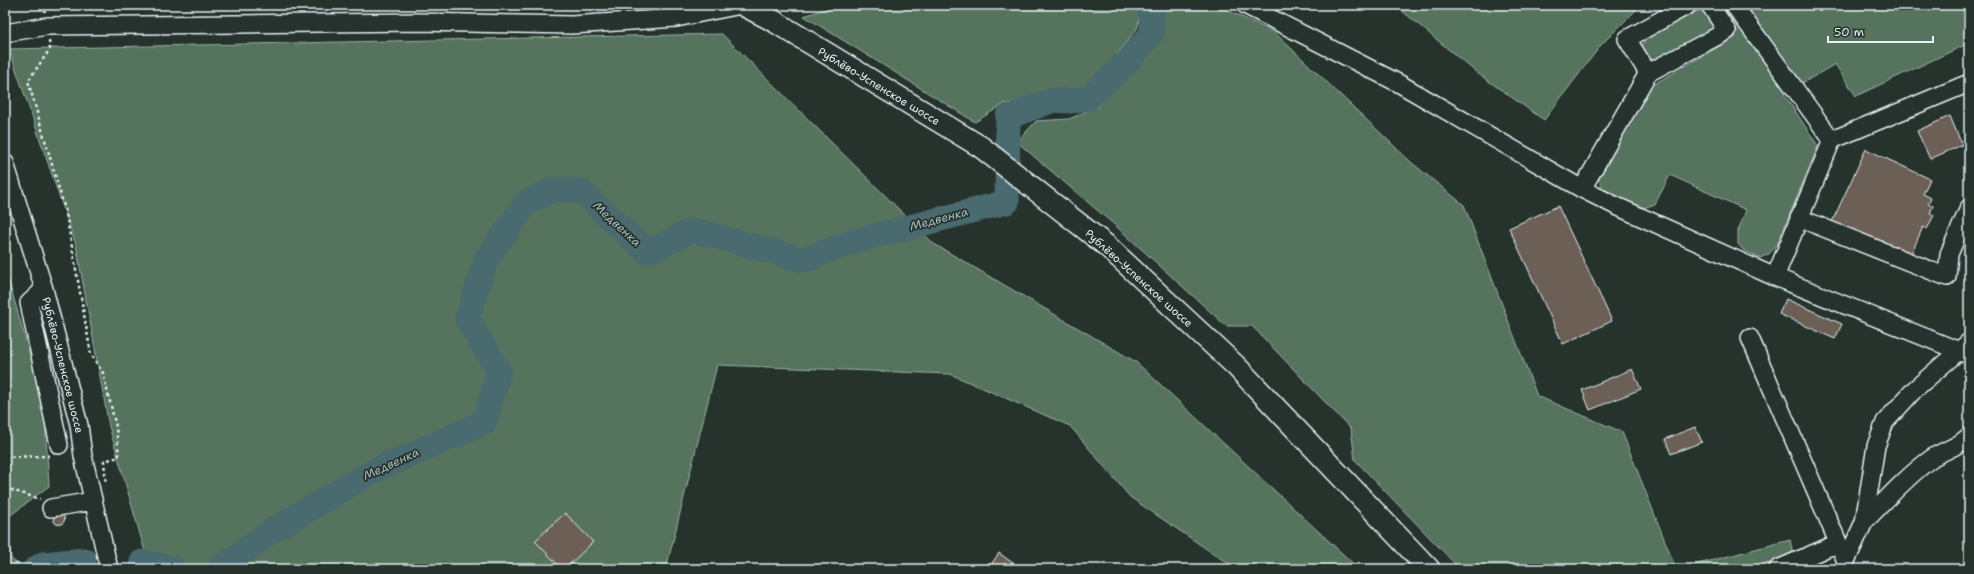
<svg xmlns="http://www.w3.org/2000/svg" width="1974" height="574" viewBox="0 0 1974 574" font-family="'Shantell Sans',sans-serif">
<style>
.green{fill:#54735d;stroke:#9eb2aa}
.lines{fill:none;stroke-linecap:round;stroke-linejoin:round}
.river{stroke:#486a6e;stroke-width:25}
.building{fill:#6c6157;stroke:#e8f1f8}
.minor-casing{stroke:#e8f1f8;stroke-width:20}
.major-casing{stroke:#e8f1f8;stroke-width:24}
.path{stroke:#e8f1f8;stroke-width:2.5;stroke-dasharray:3 3;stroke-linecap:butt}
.minor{stroke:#26332d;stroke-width:17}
.major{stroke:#26332d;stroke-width:21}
.labels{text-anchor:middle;stroke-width:3.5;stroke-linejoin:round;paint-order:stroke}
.street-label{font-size:11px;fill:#e8f1f8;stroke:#26332d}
.water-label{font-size:12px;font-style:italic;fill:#a8bbc1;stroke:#26332d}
</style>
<rect width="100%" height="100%" fill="#26332d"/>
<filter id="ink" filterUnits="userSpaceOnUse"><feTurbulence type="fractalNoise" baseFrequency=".025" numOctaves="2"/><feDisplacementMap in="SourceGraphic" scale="8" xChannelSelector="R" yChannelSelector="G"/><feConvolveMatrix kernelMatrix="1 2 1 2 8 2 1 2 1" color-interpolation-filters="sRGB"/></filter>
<g filter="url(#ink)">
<path class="green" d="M837 5H1142L1137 29 1091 88 1004 104 975 122 804 16Z
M1161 5H1216L1274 32 1412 163 1464 205 1537 396 1622 432 1676 569H1460L1355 460 1351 429 1252 326H1226L1117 227 1017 142 1036 121 1069 119 1098 107 1160 36Z
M1395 5H1641L1601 45 1544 120 1477 73Z
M1709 5H1969V43L1856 96 1835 64 1784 94 1818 146 1777 245 1769 254 1760 258 1743 250 1738 244V231L1746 210 1670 175 1655 204 1641 209 1602 188 1597 174 1638 98 1652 85 1736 37 1728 25 1658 61 1650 59 1642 45 1647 38Z
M722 34 934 244 1136 362 1359 569H1236L1130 497 1070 426 950 374 717 365 666 569H150L109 426 76 245 9 49Z
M5 268 44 403 49 486 7 518 11 559 25 569H5Z
M1790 540 1796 567 1822 563 1828 569H1679Z"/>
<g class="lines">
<path class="river" d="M142 562 174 569
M35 569 43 564 84 560
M219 569 273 530 377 469 484 423 499 371 467 319 486 260 526 203 554 189 581 191 647 252 693 230 803 260 855 241 1007 202 1008 117 1053 100 1070 101 1088 99 1129 60 1152 33 1151 5"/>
</g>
<path class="building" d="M1950 116 1962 145 1930 159 1917 131Z
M1866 149 1930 179 1923 194 1931 198 1928 203 1933 206 1930 213 1934 215 1927 229 1923 227 1908 261 1831 224Z
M1969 158V171L1964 169Z
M1558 206 1612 321 1563 344 1509 228Z
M1786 299 1842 324 1835 339 1779 314Z
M1632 369 1641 389 1590 410 1582 390Z
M1695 427 1702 442 1671 454 1665 439Z
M565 513 593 542 565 569H562L535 541Z
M53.5 519a5.5 5.5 0 1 1 11 0a5.5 5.5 0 1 1-11 0Z
M999 553 1021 569H988Z"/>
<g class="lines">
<defs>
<path id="minor" d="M1245 5 1400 84 1582 189 1614 205 1775 277 1969 355
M1734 5 1832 140
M5 33 47 26 419 22 572 25 676 18 741 5
M1648 73 1727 31 1710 5
M5 163 44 289 79 425 83 456 109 569
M1582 189 1648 73 1627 39 1688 5
M1799 218 1947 277 1949 254 1969 208
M1775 277 1832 140 1969 83
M44 289 29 303 59 445
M1750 338 1846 561
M51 508 93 501
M1864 522C1886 500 1907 476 1932 458 1944 450 1959 447 1969 436
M1778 569 1838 543
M1844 569 1846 561 1864 522 1876 446 1885 422 1915 389 1969 342"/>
<path id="major" d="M743 5 772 20 981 147 1107 246 1236 366 1429 569"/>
</defs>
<use href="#minor" class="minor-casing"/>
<use href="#major" class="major-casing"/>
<path class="path" d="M44 5 45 12
M49 41 50 49 28 81 66 213 91 354 103 373 116 427 119 457 104 461 106 483
M5 457 49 456
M5 488 40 499"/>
<use href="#minor" class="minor"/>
<use href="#major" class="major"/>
</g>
</g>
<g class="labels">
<g class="street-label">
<text transform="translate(879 86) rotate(31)" y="4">Рублёво-Успенское шоссе</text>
<text transform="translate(1139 278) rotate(42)" y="4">Рублёво-Успенское шоссе</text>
<text transform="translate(63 365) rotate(76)" y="4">Рублёво-Успенское шоссе</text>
</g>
<g class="water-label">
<text transform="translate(939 219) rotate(-15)" y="4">Медвенка</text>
<text transform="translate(617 224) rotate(43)" y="4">Медвенка</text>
<text transform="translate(391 464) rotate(-25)" y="4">Медвенка</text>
</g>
</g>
<rect width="1974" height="574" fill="none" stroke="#26332d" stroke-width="20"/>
<rect x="10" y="10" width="1954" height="554" fill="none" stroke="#e8f1f8" stroke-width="1.5" filter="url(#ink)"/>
<path d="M1828 36v6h105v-6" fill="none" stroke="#e8f1f8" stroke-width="2"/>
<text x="1834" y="36" font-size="12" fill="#e8f1f8" stroke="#26332d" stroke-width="3" paint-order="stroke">50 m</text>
</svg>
